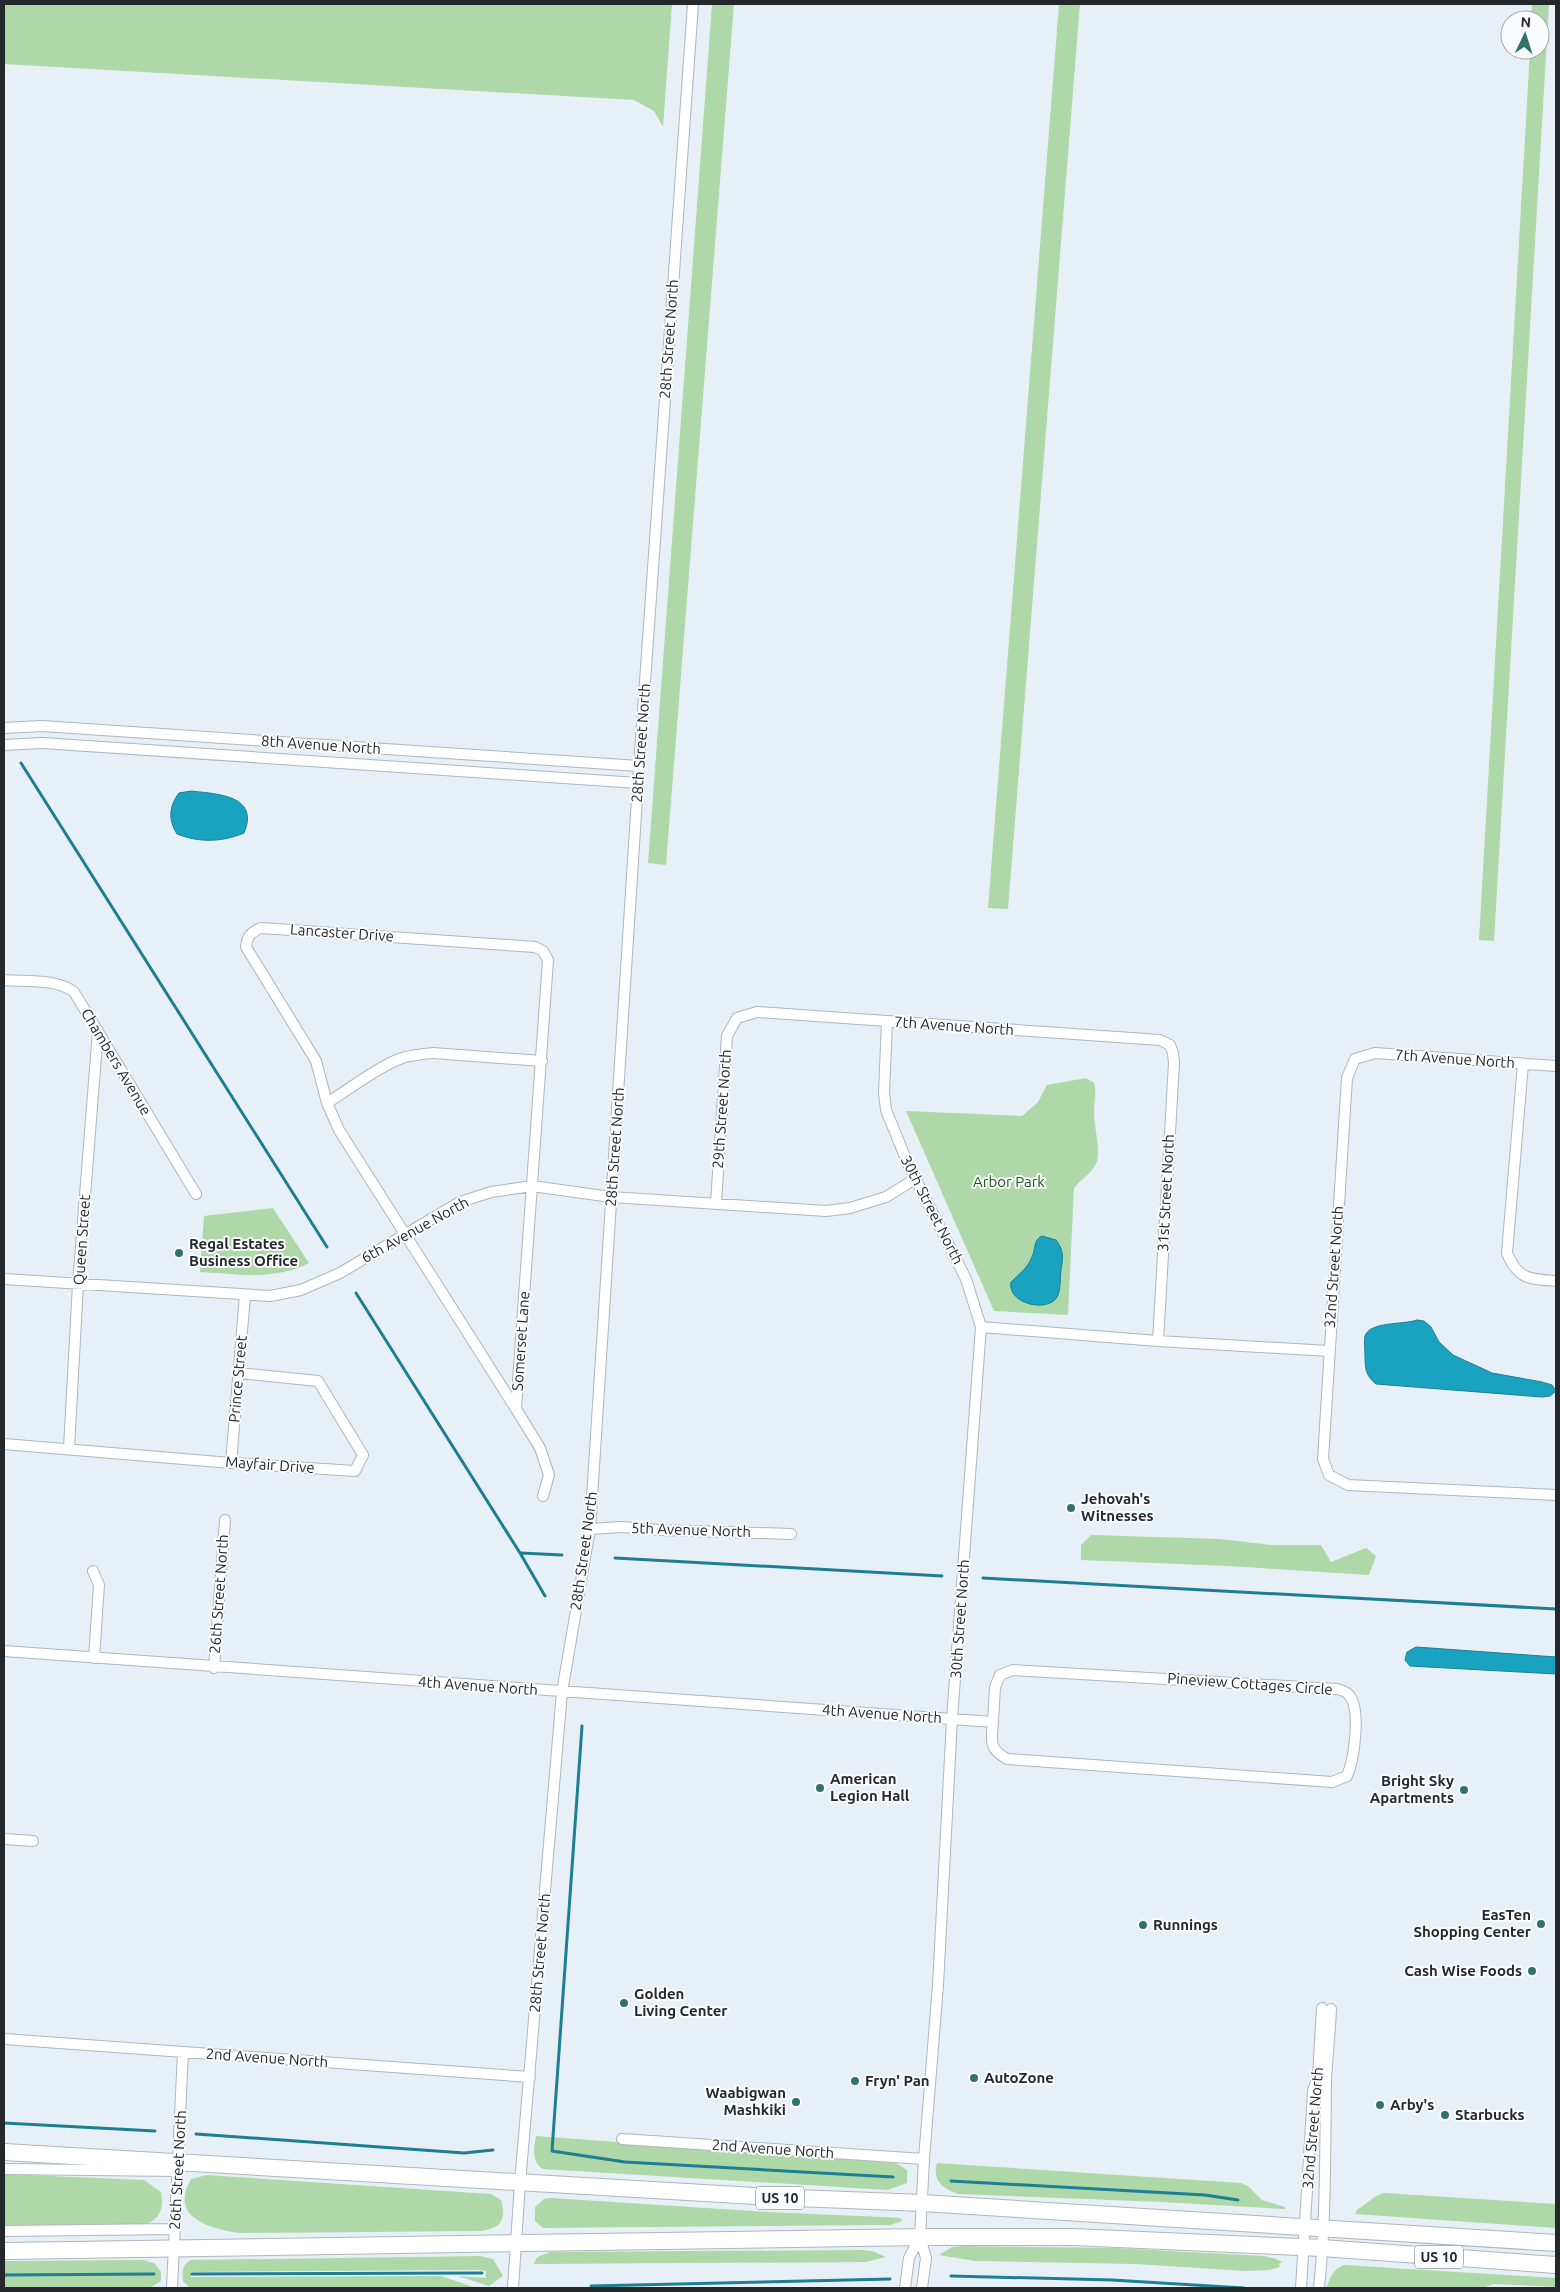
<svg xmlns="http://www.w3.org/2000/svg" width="1560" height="2292" viewBox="0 0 1560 2292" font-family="Ubuntu,sans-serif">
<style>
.green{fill:#afd8a8}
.water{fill:#19a3c1;stroke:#1d7e94}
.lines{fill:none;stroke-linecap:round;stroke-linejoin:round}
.stream{stroke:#1d7e94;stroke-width:3}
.street-casing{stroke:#aeb6bd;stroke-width:12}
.primary-casing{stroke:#aeb6bd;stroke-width:18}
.street{stroke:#fff;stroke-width:10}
.primary{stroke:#fff;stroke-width:16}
.poi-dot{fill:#317467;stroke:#fafcfe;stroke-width:2}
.labels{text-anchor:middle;stroke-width:4;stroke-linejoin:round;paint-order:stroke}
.shield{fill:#fafcfe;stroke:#65686a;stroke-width:1}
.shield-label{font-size:14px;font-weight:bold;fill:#25282b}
.street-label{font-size:15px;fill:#25282b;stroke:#fafcfe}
.park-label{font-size:15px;fill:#1c5613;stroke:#fafcfe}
.poi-label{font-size:15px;font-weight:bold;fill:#25282b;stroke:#fafcfe;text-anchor:start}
</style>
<rect width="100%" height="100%" fill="#e7f0f7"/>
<path class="green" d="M4 4H672L663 127 654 111 634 100 4 64Z
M712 4H734L666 865 648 863Z
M1059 4H1080L1008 909 988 908Z
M1532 4H1549L1494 941 1479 940 1530 50H1540V20H1531Z
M1086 1078 1094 1083C1097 1093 1094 1100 1094 1110 1093 1126 1101 1145 1097 1161 1094 1172 1081 1179 1074 1188L1068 1315 994 1311 906 1111 1022 1116 1038 1102 1047 1085Z
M273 1208 309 1263C275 1281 237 1274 200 1272L204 1216Z
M1091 1535 1220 1539 1273 1545H1321L1331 1562 1366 1548 1376 1556 1369 1575 1228 1566 1081 1560V1545Z
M536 2136 896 2163 907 2170V2183L888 2190 543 2169C531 2162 534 2148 536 2136Z
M937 2163 1241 2183 1248 2186 1262 2200 1285 2207V2209L1161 2202 959 2194C943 2189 932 2181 937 2163Z
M4 2174 144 2180 161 2192C164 2208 161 2217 147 2224L4 2226Z
M207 2175 491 2194 501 2200C506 2220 502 2228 481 2231L239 2233C209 2228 169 2218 191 2179Z
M1384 2193 1556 2204V2228L1355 2214 1357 2210 1376 2196Z
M552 2198 768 2212 884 2217 900 2218 902 2221 890 2225 543 2228 535 2221V2207L544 2199Z
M962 2246 1116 2248 1264 2256 1276 2259 1282 2262 1279 2264 1280 2267 1269 2270 1246 2271 1135 2264 975 2261 939 2255 952 2247Z
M861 2250 872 2251 886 2257 866 2262 534 2264 537 2257 550 2252Z
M480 2256 493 2259 502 2274 503 2276 489 2286 458 2276 486 2278V2271L479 2270 191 2272V2277L441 2276 476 2288H190L183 2281C182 2272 182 2263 192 2260Z
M143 2260 154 2263 161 2272V2281L149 2288H4V2261Z
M1344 2265 1556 2278V2287L1494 2284 1482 2288H1326C1331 2277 1332 2270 1344 2265Z"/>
<path class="water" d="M191 791C217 794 260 795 244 833 222 842 200 843 177 834 168 820 169 806 179 793Z
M1042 1236 1056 1240C1064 1250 1063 1257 1061 1270 1060 1277 1061 1290 1057 1297 1048 1313 1007 1304 1011 1282 1020 1273 1027 1269 1032 1257 1036 1249 1033 1240 1042 1236Z
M1417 1320 1424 1321 1431 1327 1439 1342 1453 1355 1492 1373 1542 1382 1552 1385 1556 1391 1550 1396 1542 1397 1376 1384C1366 1376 1365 1369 1365 1356 1365 1350 1364 1341 1365 1336 1370 1321 1403 1325 1417 1320Z
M1416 1647 1556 1657V1674L1410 1666 1405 1660 1407 1652Z"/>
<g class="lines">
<path class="stream" d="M21 763 327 1247
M356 1293 520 1553 545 1596
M521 1553 562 1555
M615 1558 942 1576
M983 1578 1556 1609
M582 1726 552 2151 625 2162 893 2177
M4 2123 155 2131
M196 2134 464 2153 493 2150
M951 2181 1205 2195 1238 2200
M192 2274 482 2273
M4 2275 154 2274
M951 2276 1112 2280 1244 2288
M591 2286 890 2279"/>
<defs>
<path id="street" d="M4 728 42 726 639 766
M4 745 42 743 638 783
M261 928 535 947 543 951 548 960 516 1409 339 1130 327 1103 316 1061 246 947C247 936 251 932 261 928Z
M4 980C25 982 56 978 74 992L196 1194
M887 1022 884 1092 886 1110 908 1164 966 1279 981 1327 952 1719 938 1985 924 2159 920 2237 926 2258 922 2288
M1523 1064 1507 1253C1518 1280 1530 1279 1556 1281
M1556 1066 1375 1053 1355 1059 1347 1078 1323 1459 1329 1475 1348 1485 1556 1495
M327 1103C348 1090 379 1066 402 1058 412 1055 423 1054 433 1053L542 1061
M716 1203 727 1036 737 1018 757 1012 1160 1040 1170 1045 1173 1053 1174 1063 1158 1341
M4 1279 270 1296 301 1290 340 1273 460 1202 491 1192 532 1186 611 1197 826 1211 850 1208 886 1197 915 1179
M981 1327 1158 1341 1329 1351
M516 1409 540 1448 549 1475 543 1496
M4 1444 231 1463 355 1471 363 1455 318 1381 239 1373
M69 1448 78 1284 98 1031
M231 1463 245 1295
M590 1529 622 1527 659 1530 791 1534
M93 1571 99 1585 94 1658
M4 1651 993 1722C991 1741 989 1749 1007 1759L1332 1782 1347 1776C1354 1760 1362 1707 1348 1694 1346 1692 1341 1690 1337 1689L1013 1670 1000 1675 995 1687 993 1722
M214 1668 225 1520
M4 1839 33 1841
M4 2039 530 2077
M622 2139 924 2159
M4 2169 178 2171
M4 2231 175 2229
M172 2288 183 2052
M513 2288 520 2183 562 1692 590 1529 640 752 693 4
M905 2288 909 2258 920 2237
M1301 2288 1313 2091 1318 2075 1322 2008
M1319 2288C1326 2220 1325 2150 1326 2082 1327 2058 1330 2033 1331 2009"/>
<path id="primary" d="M4 2152 771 2197 922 2203 1556 2243
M4 2251 920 2237H1073L1322 2248 1556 2265"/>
</defs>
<use href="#street" class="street-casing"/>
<use href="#primary" class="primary-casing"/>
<use href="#street" class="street"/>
<use href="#primary" class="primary"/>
</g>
<g class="poi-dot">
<circle cx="179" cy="1253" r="5"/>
<circle cx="1071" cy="1508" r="5"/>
<circle cx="820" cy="1788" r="5"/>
<circle cx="1464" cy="1790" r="5"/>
<circle cx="1541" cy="1924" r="5"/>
<circle cx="1143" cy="1925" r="5"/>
<circle cx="1532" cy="1971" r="5"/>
<circle cx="624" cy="2003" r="5"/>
<circle cx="974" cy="2078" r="5"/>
<circle cx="855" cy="2081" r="5"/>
<circle cx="796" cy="2102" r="5"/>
<circle cx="1380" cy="2105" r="5"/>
<circle cx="1445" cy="2115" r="5"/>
</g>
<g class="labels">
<g class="shield">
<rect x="756" y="2186.5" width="48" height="23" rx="4"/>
<rect x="1415" y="2245.5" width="48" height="23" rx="4"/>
</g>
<g class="shield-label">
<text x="780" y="2203">US 10</text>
<text x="1439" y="2262">US 10</text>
</g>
<g class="street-label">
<text transform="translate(669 339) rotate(-86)" y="5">28th Street North</text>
<text transform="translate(641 743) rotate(-86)" y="5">28th Street North</text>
<text transform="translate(321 745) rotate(4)" y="5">8th Avenue North</text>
<text transform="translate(342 933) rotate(4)" y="5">Lancaster Drive</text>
<text transform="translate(954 1026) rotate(4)" y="5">7th Avenue North</text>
<text transform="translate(1455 1059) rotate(4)" y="5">7th Avenue North</text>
<text transform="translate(116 1062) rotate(59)" y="5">Chambers Avenue</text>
<text transform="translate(722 1109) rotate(-86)" y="5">29th Street North</text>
<text transform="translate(615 1147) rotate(-86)" y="5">28th Street North</text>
<text transform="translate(1166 1193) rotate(-87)" y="5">31st Street North</text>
<text transform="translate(932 1210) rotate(63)" y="5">30th Street North</text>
<text transform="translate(415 1230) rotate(-29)" y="5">6th Avenue North</text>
<text transform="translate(82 1240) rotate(-86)" y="5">Queen Street</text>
<text transform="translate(1334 1267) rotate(-86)" y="5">32nd Street North</text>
<text transform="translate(521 1341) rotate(-86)" y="5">Somerset Lane</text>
<text transform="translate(238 1379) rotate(-85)" y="5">Prince Street</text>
<text transform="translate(270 1465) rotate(4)" y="5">Mayfair Drive</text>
<text transform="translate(691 1530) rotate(2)" y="5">5th Avenue North</text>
<text transform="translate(584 1551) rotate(-82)" y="5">28th Street North</text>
<text transform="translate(219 1594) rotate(-86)" y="5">26th Street North</text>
<text transform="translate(960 1619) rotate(-86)" y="5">30th Street North</text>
<text transform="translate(1250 1684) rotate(4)" y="5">Pineview Cottages Circle</text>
<text transform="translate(478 1686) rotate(4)" y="5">4th Avenue North</text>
<text transform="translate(882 1714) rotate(4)" y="5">4th Avenue North</text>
<text transform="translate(540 1953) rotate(-85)" y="5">28th Street North</text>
<text transform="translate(267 2058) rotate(4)" y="5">2nd Avenue North</text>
<text transform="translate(1313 2128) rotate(-85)" y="5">32nd Street North</text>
<text transform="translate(773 2149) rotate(4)" y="5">2nd Avenue North</text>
<text transform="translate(178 2170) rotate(-87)" y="5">26th Street North</text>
</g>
<g class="park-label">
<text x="1009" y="1187">Arbor Park</text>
</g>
<g class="poi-label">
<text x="189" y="1249">Regal Estates<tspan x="189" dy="17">Business Office</tspan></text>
<text x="1081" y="1504">Jehovah's<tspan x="1081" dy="17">Witnesses</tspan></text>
<text x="830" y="1784">American<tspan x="830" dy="17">Legion Hall</tspan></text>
<text x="1454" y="1786" text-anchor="end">Bright Sky<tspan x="1454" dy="17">Apartments</tspan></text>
<text x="1531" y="1920" text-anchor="end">EasTen<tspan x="1531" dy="17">Shopping Center</tspan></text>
<text x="1153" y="1930">Runnings</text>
<text x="1522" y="1976" text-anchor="end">Cash Wise Foods</text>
<text x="634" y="1999">Golden<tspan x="634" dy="17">Living Center</tspan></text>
<text x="984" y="2083">AutoZone</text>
<text x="865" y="2086">Fryn' Pan</text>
<text x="786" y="2098" text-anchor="end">Waabigwan<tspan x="786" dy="17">Mashkiki</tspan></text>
<text x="1390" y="2110">Arby's</text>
<text x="1455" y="2120">Starbucks</text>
</g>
</g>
<rect width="1560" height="2292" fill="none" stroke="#25282b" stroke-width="10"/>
<g transform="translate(1525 35) rotate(4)"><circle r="24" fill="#fafcfe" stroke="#a5a7aa"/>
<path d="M0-4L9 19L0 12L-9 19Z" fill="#317467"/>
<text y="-8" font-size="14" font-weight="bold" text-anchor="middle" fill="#25282b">N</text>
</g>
</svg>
